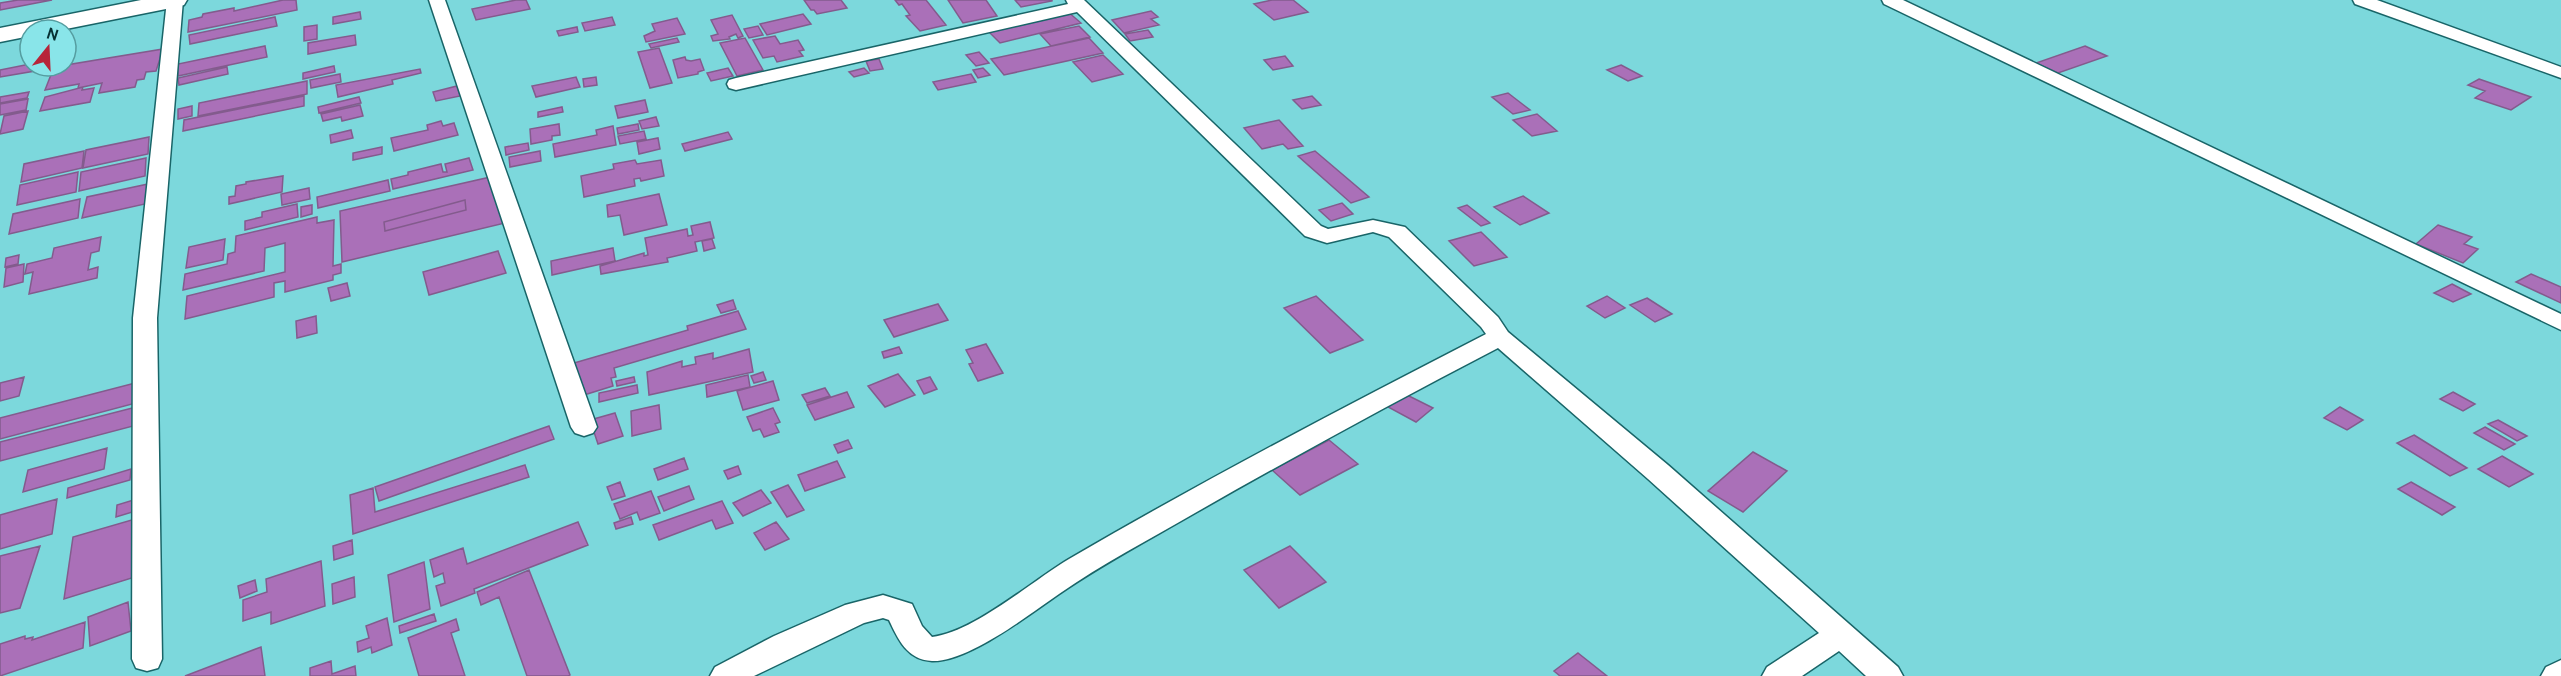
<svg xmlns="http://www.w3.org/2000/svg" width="2561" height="676" viewBox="0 0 2561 676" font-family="Cabin,sans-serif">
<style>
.building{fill:#aa70b8;stroke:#835b8d;stroke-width:1.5;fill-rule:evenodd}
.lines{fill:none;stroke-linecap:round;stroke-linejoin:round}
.street-casing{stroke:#196568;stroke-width:3}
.highway-casing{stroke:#196568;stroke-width:3}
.street{fill:#fff;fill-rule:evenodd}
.highway{fill:#fff;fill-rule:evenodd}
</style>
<rect width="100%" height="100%" fill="#7cd8dc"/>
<path class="building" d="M18 0H52L0 10V3Z
M283 0H296L297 10 188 32 189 20 202 17 203 14 234 8V11Z
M516 0H526L530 9 476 20 472 9Z
M804 0H841L847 8 817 14 814 10H811Z
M895 0H926L946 25 920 31 906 16 910 15 902 4 899 5Z
M948 0H986L997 16 963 23Z
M1015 0H1052V1L1021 7Z
M1272 0H1293L1308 12 1274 20 1254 4Z
M1067 11 1081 23 1000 43 987 30Z
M1151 11 1158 17 1151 19 1159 25 1124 33 1112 20Z
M360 12 361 19 333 24V17Z
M803 14 811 24 767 35 760 24Z
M732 15 743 36 738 38 736 34 729 37 730 39 713 41 711 36 718 34 711 20Z
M275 17 277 26 190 44 189 35Z
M612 17 615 25 585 31 582 23Z
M677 18 685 34 646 42 644 36 655 31 652 24Z
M317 25V39L304 41V27Z
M758 26 763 35 749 38 744 29Z
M1079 26 1090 37 1051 46 1040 34Z
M577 27 578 32 559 36 557 31Z
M1148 30 1153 37 1130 41 1125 34Z
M355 35 356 45 308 54V43Z
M775 36 780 44 798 40 804 50 799 51 803 56 777 62 774 56 763 58 753 40Z
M677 38 679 42 651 48 649 44Z
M745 38 763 70 737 76 720 43Z
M1089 38 1103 53 1004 75 991 59Z
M265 46 267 57 178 76V64Z
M2085 46 2107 56 2058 73 2036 63Z
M659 48 672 83 650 88 638 52Z
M163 49 156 71 146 72 144 79 137 80 135 87 99 93 102 83 78 88 79 84 45 90 54 67Z
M979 52 989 63 976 66 966 55Z
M1103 55 1123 74 1092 82 1073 62Z
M1285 56 1293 66 1273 70 1264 60Z
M685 57 686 60 691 61 700 59 704 70 698 72V74L678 78 673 60Z
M879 59 883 69 870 71 866 61Z
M30 64 37 66 35 71 0 77V70Z
M1621 65 1642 76 1628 81 1607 70Z
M334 66 335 72 303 79V73Z
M227 67 228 74 179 85 178 78Z
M728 68 733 76 711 81 707 73Z
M864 68 869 73 854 77 849 72Z
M983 68 990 75 978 78 973 70Z
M420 69 421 73 392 80 393 84 338 97 336 85Z
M340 74 341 82 311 88 310 80Z
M971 74 976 82 938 90 933 82Z
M576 77 580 87 536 97 532 86Z
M596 77 597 85 584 87 583 79Z
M2479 79 2531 97 2511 110 2475 98 2485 91 2468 85Z
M307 81V94L198 116 199 103Z
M457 86 460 96 436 101 433 92Z
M83 87 82 90 94 88 90 102 40 111 45 97Z
M29 92 27 98 0 103V97Z
M1508 93 1530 110 1513 114 1492 97Z
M304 96V106L183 131 184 120Z
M1312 96 1321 105 1302 109 1293 100Z
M359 97 361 103 319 113 318 107Z
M28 99 26 110 0 115V104Z
M645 100 648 112 618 118 615 106Z
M360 105 363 116 342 121 341 117 323 121 321 114Z
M192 106V116L178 119V109Z
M562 107 563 112 538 117V112Z
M28 111 23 129 0 134 4 116Z
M1537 114 1557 131 1532 136 1513 120Z
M656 117 659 126 642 129 639 121Z
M1279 120 1303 146 1288 149 1283 144 1262 149 1244 128Z
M441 121 443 126 454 123 458 135 394 151 391 138 428 130 427 125Z
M559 124 560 135 552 136V140L531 144 530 129Z
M638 124 639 130 618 134 617 128Z
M613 126 616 145 555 157 553 144 597 135 596 130Z
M351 130 353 138 331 143 330 135Z
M644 131 646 139 620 144 618 136Z
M728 132 732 139 685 151 682 144Z
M149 137 148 154 83 168 86 150Z
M658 138 660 149 639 154 637 142Z
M528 143 529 150 506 155 505 147Z
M382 147V154L353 160V153Z
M84 151 82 168 21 182 24 164Z
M540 151 541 161 510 167 509 157Z
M1315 151 1369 197 1351 203 1298 156Z
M146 158 145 176 79 191 81 172Z
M469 158 473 170 393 189 391 179 408 175V172L441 164 443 172H447L445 164Z
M635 160 637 164 661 160 664 176 641 181 640 178 634 179 635 186 584 197 581 176 614 169 613 164Z
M78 172 76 192 17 205 20 185Z
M283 176 282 192 229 204V197L235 196 236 186 246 184V182Z
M495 176 505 223 342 262 340 211ZM465 200 466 210 385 231 384 222Z
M388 180 390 191 318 208 317 197Z
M148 184 145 204 82 218 87 197Z
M309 188 310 199 282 205 281 194Z
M659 194 667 225 624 235 620 215 608 217 607 205Z
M1523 196 1549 213 1520 225 1494 207Z
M80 199 78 218 9 234 13 214Z
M465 200 466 210 385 231 384 222Z
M1342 203 1353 214 1331 221 1319 210Z
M297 204 298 217 245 230V221L262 217V212Z
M312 205V214L301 217V207Z
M1467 205 1490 223 1481 226 1458 208Z
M317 217V223L334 220 333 266 341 264V273L333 275V280L285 292V281L274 283V297L185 319 187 296 285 272V243L265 248 264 271 183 290 185 274 227 264 228 254 235 252 236 236Z
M710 222 714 238 695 242 697 251 667 258 668 262 601 274 600 266 644 253V256L648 255 645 238 687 229 688 236 693 235 691 226Z
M2438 225 2472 237 2464 244 2478 249 2463 263 2416 244Z
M1481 232 1507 257 1474 266 1449 241Z
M101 237 99 251 91 253 88 270 98 267 97 278 29 294 33 272 25 274 27 264 52 258 54 248Z
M225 239 223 260 186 268 189 247Z
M712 239 715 248 704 251 702 241Z
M613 248 615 261 552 275 551 261Z
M498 251 506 273 429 295 423 272Z
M19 255 18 264 5 267 6 258Z
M24 264 23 282 4 287 6 268Z
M2531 274 2561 287V303L2516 282Z
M347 283 350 296 331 301 328 288Z
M2452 284 2471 294 2453 302 2434 293Z
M1316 296 1363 340 1330 353 1284 308Z
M1607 296 1625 308 1605 318 1587 306Z
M1647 298 1672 314 1655 322 1630 305Z
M733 300 736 309 721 313 717 305Z
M938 304 948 320 894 337 884 320Z
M738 311 746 329 614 368 616 377 611 378 613 386 584 395 574 363 688 330 687 326Z
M316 316 317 333 297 338 296 321Z
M986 344 1003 373 978 381 969 364 973 363 966 350Z
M899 347 902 353 884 358 882 352Z
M749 349 753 372 649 395 647 372 682 361V367L696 364 695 357 713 353V359Z
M763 372 766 380 754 383 751 376Z
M898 374 915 395 885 407 868 386Z
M748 375 750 387 707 397 706 385Z
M24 377 19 396 0 401V383Z
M634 377 635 382 617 386 616 381Z
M930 377 937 389 924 394 917 381Z
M773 381 779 400 743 410 737 391Z
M139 382 136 403 0 439V418Z
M637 385 638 393 599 402V393Z
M825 388 830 396 807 403 802 395Z
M847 392 854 407 815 420 807 405Z
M2453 392 2475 404 2463 411 2440 399Z
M1405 394 1433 408 1416 422 1388 407Z
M659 405 661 429 632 436 631 411Z
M140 406 137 425 0 461V442Z
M2340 407 2363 420 2347 430 2324 418Z
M773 408 780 422 775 424 779 432 764 437 760 429 753 431 747 417Z
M615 413 623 436 598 444 590 420Z
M2498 420 2527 436 2517 441 2488 424Z
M549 426 554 439 379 501 375 487Z
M2485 427 2515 444 2504 450 2474 433Z
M2414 435 2467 468 2450 476 2397 443Z
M848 440 852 448 838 453 834 445Z
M1329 440 1358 464 1300 495 1272 470Z
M107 448 104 469 23 492 28 470Z
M1753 452 1787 471 1743 512 1708 491Z
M2502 456 2533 474 2509 487 2478 469Z
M684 458 688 469 658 480 654 469Z
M837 461 845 477 805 491 798 475Z
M525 465 529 477 353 534 350 495 373 488 375 512Z
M738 466 741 474 728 479 724 471Z
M131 469 130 480 67 498 68 488Z
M620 482 625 496 612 500 607 487Z
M2411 482 2455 507 2442 515 2398 489Z
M788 485 804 510 787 517 771 492Z
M689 486 694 499 664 511 658 497Z
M761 490 771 503 743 516 733 503Z
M651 491 660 513 640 520 637 512 620 519 614 504Z
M140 498 139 510 116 517 117 505Z
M57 499 52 534 0 549V515Z
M722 501 733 523 716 529 712 520 659 540 653 525Z
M142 517 135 577 64 599 73 537Z
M631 517 633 524 616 529 614 523Z
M578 522 588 545 474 589 475 593 441 606 436 586 445 583 443 573 434 577 430 560 463 548 467 564Z
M776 522 789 539 765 550 754 533Z
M352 540 353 554 334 560 333 546Z
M40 546 20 608 0 613V556Z
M1290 546 1326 582 1279 608 1244 570Z
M321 561 325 606 271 624V612L243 621V600L267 592 266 579Z
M424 562 430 609 394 622 388 575Z
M529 570 570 675 568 676H527L499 597 481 605 477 592Z
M354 577 355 597 333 604 332 584Z
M255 580 257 591 240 598 238 586Z
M128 602 131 631 90 646 88 617Z
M434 614 436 621 400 633 399 626Z
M387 618 392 645 372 653 371 647 358 652 357 642 369 638 366 626Z
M456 619 459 630 451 633 465 676H419L408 638Z
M85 622 83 648 0 676V644L25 636V639L33 637 32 640Z
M261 647 265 676H185Z
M1578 653 1607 676H1560L1554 671Z
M331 661 332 674 355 666 356 676H310V668Z"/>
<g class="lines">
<defs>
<path id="street" d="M167 0H183L157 318 162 659 158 668 147 671 136 668 132 659 133 318Z
M429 0H445L597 427 593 433 584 436 575 433 571 427Z
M1066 0H1084L1321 226 1328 229 1373 220 1405 227 1498 317 1508 332 1668 465 1898 667 1903 676H1866L1839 651 1802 676H1762L1767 667 1819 633 1648 479 1498 348C1396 401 1295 456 1195 513 1150 539 1102 564 1059 594 1030 614 968 662 932 661 907 660 898 639 889 620L883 618 864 623 754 676H710L715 667 774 636 845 605 883 595 912 604 922 626 932 637C974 632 1032 581 1069 559 1206 479 1346 406 1486 334L1481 327 1389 237 1373 232 1327 243 1305 236 1077 12 736 90 729 88 727 84 729 80 736 78 1068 4Z
M1882 0H1903L2561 314V330L1884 4Z
M2353 0H2377L2561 67V78L2355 4Z
M2561 660V676H2541L2546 667Z"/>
<path id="highway" d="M141 0H187L184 5 176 7 61 30H30V36L0 42V28Z"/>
</defs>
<use href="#street" class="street-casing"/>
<use href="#highway" class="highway-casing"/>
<use href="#street" class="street"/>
<use href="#highway" class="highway"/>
</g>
<g transform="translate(48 48) rotate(18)"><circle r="28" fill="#89e5e9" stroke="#559da0" stroke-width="1.5"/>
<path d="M0-4.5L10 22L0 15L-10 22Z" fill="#b72539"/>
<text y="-9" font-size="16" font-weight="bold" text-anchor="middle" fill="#063133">N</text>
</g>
</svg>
